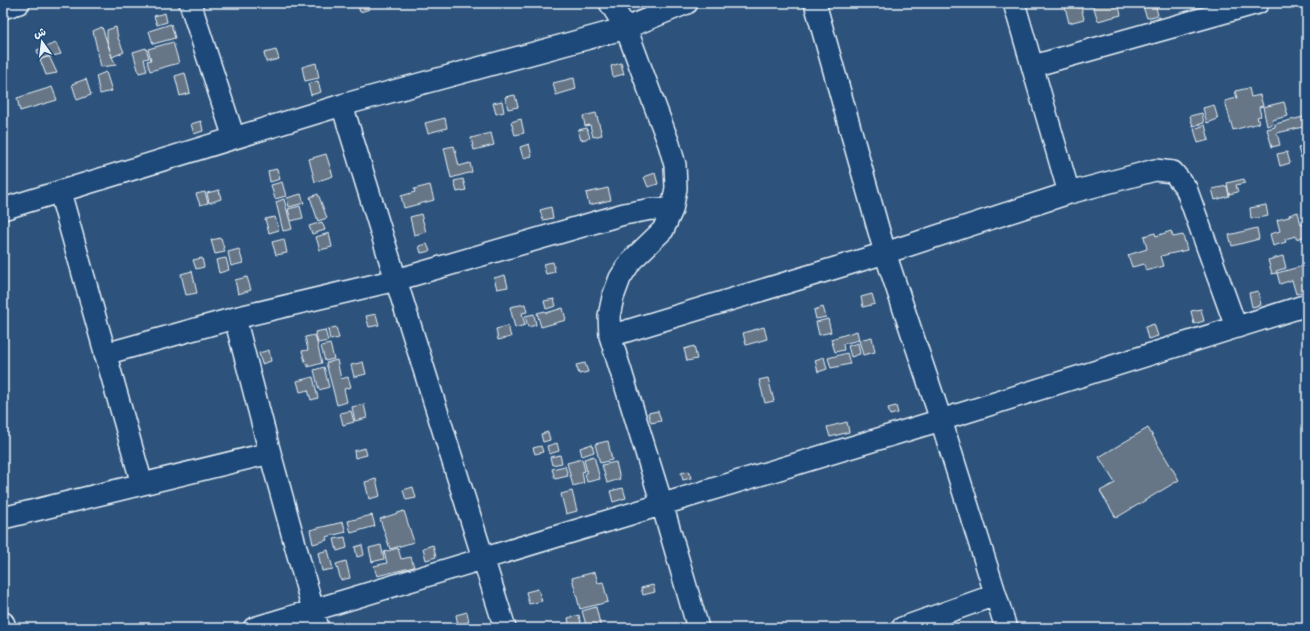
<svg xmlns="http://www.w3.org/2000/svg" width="1310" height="631" viewBox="0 0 1310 631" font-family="Sriracha,'Playpen Sans Arabic',sans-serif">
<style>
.building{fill:#667686;stroke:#e8f1f8}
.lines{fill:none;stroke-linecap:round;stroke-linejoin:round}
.street-casing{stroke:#e8f1f8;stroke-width:24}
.secondary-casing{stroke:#e8f1f8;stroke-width:25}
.street{stroke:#1f4a7a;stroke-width:21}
.secondary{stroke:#1f4a7a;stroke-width:22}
</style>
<rect width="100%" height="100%" fill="#2d537c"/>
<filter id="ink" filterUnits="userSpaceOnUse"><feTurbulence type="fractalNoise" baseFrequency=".025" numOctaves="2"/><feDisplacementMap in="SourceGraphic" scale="8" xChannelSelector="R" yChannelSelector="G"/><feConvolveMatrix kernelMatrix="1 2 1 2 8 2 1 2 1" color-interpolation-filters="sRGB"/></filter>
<g filter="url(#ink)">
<path class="building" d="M357 3H368L370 9 360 12Z
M1064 3H1076L1078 8 1081 7 1084 19 1069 23Z
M1099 3H1118L1121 15 1098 21 1093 5Z
M1155 4 1158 15 1147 18 1143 7Z
M165 13 167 22 157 25 154 16Z
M1160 17 1163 28 1152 31 1149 20Z
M171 24 175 38 153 44 149 31Z
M102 27 112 57 116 65 101 67 93 31Z
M116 27 118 38 124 52 112 57 107 40V30Z
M173 42 179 63 150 71 147 61 151 60 148 49Z
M56 43 61 54 40 59 37 50Z
M146 48 149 58 144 59 147 71 139 73 133 52Z
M276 50 279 59 266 62 264 53Z
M49 56 57 73 46 75 40 59Z
M316 63 319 78 305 81 302 67Z
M621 63 624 74 613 77 611 66Z
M106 72 112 91 100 94 96 76Z
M185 73 190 93 180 96 175 76Z
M3 77H4L7 89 3 90Z
M574 78 576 89 556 95 553 83Z
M86 79 91 95 77 100 72 84Z
M318 81 321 92 311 95 308 84Z
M52 87 57 100 20 111 17 98Z
M1249 88 1251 97 1260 95 1263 106 1259 107 1261 116 1257 117 1259 123 1233 130 1225 101 1237 98 1235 91Z
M515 95 518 107 508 109 505 97Z
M502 101 504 112 496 114 493 103Z
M1284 102 1288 116 1272 120 1273 124 1267 126 1263 107Z
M1214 105 1218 119 1207 123 1203 108Z
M596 113 602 135 593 137 590 125 585 126 583 116Z
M1202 113 1204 123 1193 126 1190 116Z
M1307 116V126L1277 133 1280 145 1272 147 1267 129 1275 127V124Z
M445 118 447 128 428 133 425 123Z
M521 119 524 133 515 135 511 122Z
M201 121 203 131 194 134 191 124Z
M1205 125 1209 140 1198 143 1194 129Z
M587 128 590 138 581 140 578 130Z
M491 133 494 145 474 150 471 138Z
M529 144 532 156 523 158 520 147Z
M1307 145V157L1301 158 1298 148Z
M454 146 459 166 470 163 472 172 451 178 444 148Z
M1287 152 1290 163 1280 166 1277 154Z
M326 154 333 176 315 182 309 159Z
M277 169 280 179 270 182 268 171Z
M655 173 658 184 648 187 644 177Z
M463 179 466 190 457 192 454 181Z
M1244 179 1245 183 1236 185 1238 192 1229 194 1227 183Z
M282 182 286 196 275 199 271 185Z
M430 185 434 200 404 208 401 196 415 192 414 189Z
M1227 186 1229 196 1215 200 1212 189Z
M608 188 611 200 589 205 586 193Z
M219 190 221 199 209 203 207 193Z
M205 192 208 203 200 205 196 194Z
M301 194 304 203 289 207 287 198Z
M318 194 327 218 318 221 310 197Z
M284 199 292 229 283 231 276 202Z
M1266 205 1268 216 1251 219 1250 208Z
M300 206 303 218 291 221 288 209Z
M551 207 553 218 543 220 540 210Z
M1298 212 1301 225 1307 223V230L1304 231 1306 236 1296 239V236L1285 239 1286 242 1273 246 1270 234 1280 231 1277 220 1289 217V215Z
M421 214 426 232 414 235 410 217Z
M275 217 279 230 269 233 265 219Z
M322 222 325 230 312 234 309 226Z
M1257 228 1259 239 1232 246 1229 235Z
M1171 231 1173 237 1183 235 1187 250 1161 256 1164 266 1146 271 1144 264 1132 267 1128 255 1147 249 1144 236 1155 233 1156 236Z
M329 233 332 247 320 250 316 237Z
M221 238 225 252 215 254 211 240Z
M284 239 287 253 276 255 272 242Z
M427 244 430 251 421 253 419 246Z
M239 249 243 263 231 266 228 252Z
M1283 256 1286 268 1276 271 1277 273 1272 274 1268 260Z
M202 258 204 267 196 269 193 260Z
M226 258 229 270 219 273 216 260Z
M553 262 555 272 546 274 543 264Z
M1303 266 1307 280V291L1296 294 1292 280 1280 284 1277 273Z
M192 271 197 293 186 295 181 274Z
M505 275 508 287 497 289 494 278Z
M247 277 251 290 238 294 235 280Z
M1258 291 1261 305 1252 307 1249 293Z
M872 294 875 304 863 307 861 297Z
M554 299 556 306 546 309 544 301Z
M525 304 527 312 522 313 525 325 515 328 510 307Z
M823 307 826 317 816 319 814 310Z
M563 308 566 320 541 327 537 313 545 311 546 313Z
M1201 309 1204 321 1194 324 1191 311Z
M376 314 379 325 369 327 366 316Z
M534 314 536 325 528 327 525 316Z
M828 319 831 332 819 335 816 322Z
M1154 324 1158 336 1148 339 1145 327Z
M508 326 511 337 498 340 496 329Z
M336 327 339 338 330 340 328 329Z
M764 327 767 339 746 345 743 333Z
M325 330 328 341 318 343 315 332Z
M857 331 859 340 843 344 844 350 835 352 831 339Z
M315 335 322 363 308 367V364H306L302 351 308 350 305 337Z
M872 337 875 352 863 355 859 340Z
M858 343 860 354 851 357 848 346Z
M330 344 334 359 325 361 321 346Z
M694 346 697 359 687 361 684 349Z
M269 350 271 361 262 364 259 353Z
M847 353 850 364 831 368 828 358Z
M824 357 827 369 818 372 815 360Z
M337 360 341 379 348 377 351 387 344 389 347 402 337 405 326 363Z
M363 362 366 374 354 377 351 365Z
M585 363 588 372 579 374 576 365Z
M324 367 329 387 319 390 314 370Z
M313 377 318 398 311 400 308 390 300 392 297 381Z
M768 378 774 401 765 403 759 380Z
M364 404 367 418 355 421 352 407Z
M896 406 898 413 890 415 888 408Z
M351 411 354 422 343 425 340 413Z
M658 411 661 421 651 423 648 413Z
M847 422 849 432 830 437 827 427Z
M1148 428 1179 480 1116 518 1100 491 1115 483 1099 457Z
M548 432 550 440 543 442 541 434Z
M608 441 612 460 600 463 595 444Z
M557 443 559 451 549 454 547 446Z
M592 444 594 452 582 456 580 448Z
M541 446 543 452 535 454 533 448Z
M365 448 367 455 355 458 354 451Z
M560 455 562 463 552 465 550 457Z
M594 456 600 479 587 482 585 473 587 472 584 459Z
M582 459 585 471 582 472 584 483 573 486 567 463Z
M616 462 620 479 607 483 602 465Z
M565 466 568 476 555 479 552 469Z
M689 471 691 478 683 480 681 473Z
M376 479 380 496 369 499 365 482Z
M413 487 416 498 406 500 403 490Z
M623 488 626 498 613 502 610 491Z
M572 491 577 511 566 514 561 494Z
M404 511 414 542 390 549 380 519Z
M372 515 375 526 351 533 348 521Z
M343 522 346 532 326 537 327 540 313 544 310 530Z
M345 537 347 548 337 551 334 539Z
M362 545 364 555 357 557 355 547Z
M381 545 384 559 372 562 369 548Z
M433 545 436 557 426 560 423 548Z
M398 548 401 559 411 557 414 567 377 576 374 566 387 563 384 552Z
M328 550 333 569 322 571 318 553Z
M346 561 350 578 341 580 336 564Z
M595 572 598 583 603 582 608 602 580 609 572 578Z
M653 585 655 592 643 595 641 588Z
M538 589 542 601 529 604 526 592Z
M596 607 601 628H587L582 611Z
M467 612 469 622 458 625 456 615Z
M579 615 582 628H570L568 618Z"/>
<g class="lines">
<defs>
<path id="street" d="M190 3 234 138
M610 3 626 28 669 144 675 165 676 188 672 210 663 230 631 261 620 278 613 297 609 316 610 336 662 504 698 628
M815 3 885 253 941 420 1006 628
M1014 3 1069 193
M3 8 19 3
M1033 66 1258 3
M342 105 396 280 505 628
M60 192 142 484
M3 209 342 105 626 28 687 3
M235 318 270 453 318 628
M610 336 885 253 1069 193 1155 170 1173 172 1186 188 1236 327
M105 354 235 318 396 280 624 214 652 209 672 210
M3 518 270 453
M254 628 941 420 1307 305
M902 628 995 595"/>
<path id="secondary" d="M3 623 5 628"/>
</defs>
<use href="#street" class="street-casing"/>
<use href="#secondary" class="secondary-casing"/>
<use href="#street" class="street"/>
<use href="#secondary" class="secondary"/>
</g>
</g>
<rect width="1310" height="631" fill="none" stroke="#1f4a7a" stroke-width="16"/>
<rect x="8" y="8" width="1294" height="615" fill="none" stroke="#e8f1f8" stroke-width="1.5" filter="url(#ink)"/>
<g transform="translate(42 42) rotate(346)" stroke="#1f4a7a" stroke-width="3" paint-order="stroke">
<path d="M0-3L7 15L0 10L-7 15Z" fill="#e8f1f8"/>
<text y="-6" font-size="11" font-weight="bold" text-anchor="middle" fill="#e8f1f8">ش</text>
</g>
</svg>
